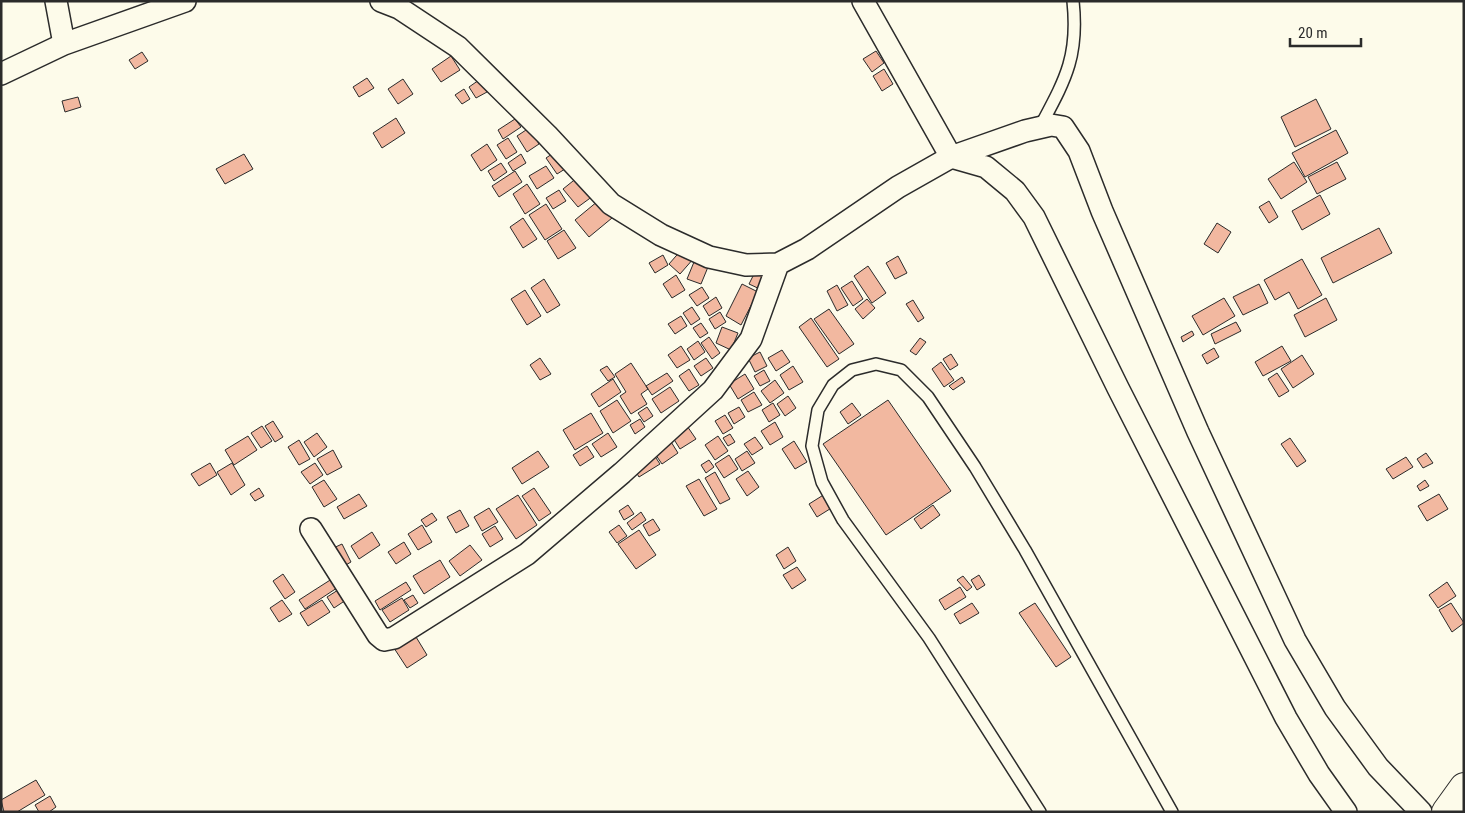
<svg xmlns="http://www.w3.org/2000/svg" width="1465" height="813" viewBox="0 0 1465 813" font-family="'Roboto Condensed',sans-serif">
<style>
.building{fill:#f2b8a0;stroke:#2b2b2b}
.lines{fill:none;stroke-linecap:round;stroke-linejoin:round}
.service-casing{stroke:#2b2b2b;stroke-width:14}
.minor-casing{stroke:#2b2b2b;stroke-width:24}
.primary-casing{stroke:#2b2b2b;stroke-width:30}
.service{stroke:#fdfbea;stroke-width:11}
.minor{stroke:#fdfbea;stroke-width:21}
.primary{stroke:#fdfbea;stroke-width:28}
</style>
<rect width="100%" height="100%" fill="#fdfbea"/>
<path class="building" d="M876 51 884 63 872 72 863 59Z
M142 52 148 61 135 69 129 60Z
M451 56 460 70 441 82 432 69Z
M884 69 893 84 882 91 873 76Z
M367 78 374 88 359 97 353 87Z
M403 79 413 94 398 104 388 89Z
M479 80 487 92 476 98 469 87Z
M464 89 470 99 462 104 455 95Z
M78 97 81 107 65 112 62 101Z
M1316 99 1331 129 1295 147 1281 117Z
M396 118 405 133 382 148 373 133Z
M515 119 521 127 503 139 498 130Z
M529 128 539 144 527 152 517 136Z
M1336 130 1348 153 1305 177 1292 153Z
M508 138 517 152 506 159 497 145Z
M487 144 497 160 481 171 471 155Z
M555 152 565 169 557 174 546 158Z
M244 154 253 169 225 184 216 169Z
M521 154 526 163 513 171 508 163Z
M1294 162 1307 182 1281 199 1268 179Z
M1337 162 1346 179 1317 194 1308 177Z
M501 163 507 172 494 181 488 171Z
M546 166 554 178 537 189 529 176Z
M515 171 522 182 499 197 492 186Z
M578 177 593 196 578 207 563 189Z
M527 184 540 204 525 214 513 194Z
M559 190 566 201 553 209 546 198Z
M1320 195 1330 214 1302 230 1292 211Z
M598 201 612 218 589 237 575 220Z
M1269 201 1278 217 1269 223 1259 207Z
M546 204 562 229 545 240 529 215Z
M523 218 537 239 523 248 510 227Z
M1217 223 1231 232 1218 253 1204 244Z
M1379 228 1392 253 1333 283 1321 258Z
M564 230 576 248 558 259 547 241Z
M683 248 694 258 680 274 669 264Z
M663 255 668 265 655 273 649 263Z
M898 256 907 273 895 279 886 263Z
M1302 259 1322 295 1298 309 1289 292 1275 300 1264 280Z
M694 262 708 267 701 284 687 279Z
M868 266 886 293 872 303 854 276Z
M757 268 770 274 762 290 749 284Z
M676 275 685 290 672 298 663 284Z
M544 279 560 305 547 313 531 288Z
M852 281 863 299 853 306 841 288Z
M742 284 758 292 741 325 726 316Z
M1259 284 1268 303 1243 315 1233 297Z
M837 285 848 305 837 311 827 291Z
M702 287 709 298 697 306 689 295Z
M525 290 541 316 527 325 511 299Z
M716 297 722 308 709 316 703 306Z
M1224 298 1235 316 1203 335 1192 316Z
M1326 298 1337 320 1305 337 1294 315Z
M867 299 875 308 863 319 855 309Z
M913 300 924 318 918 322 906 304Z
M692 307 700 319 691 325 683 313Z
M829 309 854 344 839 354 814 319Z
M720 312 726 322 715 329 709 319Z
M681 316 687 326 675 334 668 324Z
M811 318 839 359 827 367 799 327Z
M1236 322 1241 331 1215 344 1211 334Z
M701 323 708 333 700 338 693 328Z
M722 327 738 333 731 350 716 343Z
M1192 331 1194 335 1183 342 1181 337Z
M709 337 720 353 712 359 701 343Z
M920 338 926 342 916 355 910 351Z
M698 341 705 352 694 360 687 349Z
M681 346 690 360 677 368 668 355Z
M1282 346 1291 361 1263 376 1255 362Z
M1214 348 1219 357 1207 364 1202 355Z
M782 350 790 362 776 371 768 358Z
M760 352 767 366 755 372 748 358Z
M951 354 958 365 950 370 943 359Z
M1302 355 1314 374 1293 388 1281 369Z
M540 358 551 374 540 380 530 365Z
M706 358 713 368 701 376 694 366Z
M941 362 954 380 944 387 932 369Z
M631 363 648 389 641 394 647 404 631 414 620 396 626 392 615 374Z
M607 366 615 377 608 381 600 370Z
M793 366 803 382 789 390 780 375Z
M689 369 699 385 689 391 679 376Z
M764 370 770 381 760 386 754 376Z
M667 373 673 381 652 395 646 386Z
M1277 373 1289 391 1279 397 1268 379Z
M745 374 754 389 738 399 729 384Z
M962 377 965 382 953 390 949 386Z
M613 379 621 392 599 407 591 394Z
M775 380 784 393 770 403 761 391Z
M670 387 679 401 661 413 652 399Z
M754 392 762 405 748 412 741 400Z
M788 396 796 408 785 416 777 404Z
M617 400 631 421 613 433 600 411Z
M888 400 951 491 886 535 823 444Z
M773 403 780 415 769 422 762 410Z
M852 403 861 415 848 424 840 412Z
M647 407 653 416 644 422 638 413Z
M739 407 745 417 734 424 728 413Z
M591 413 603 433 575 450 563 430Z
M725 415 733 428 723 434 715 421Z
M640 419 645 427 635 434 630 425Z
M273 421 283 437 275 442 265 426Z
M775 422 783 437 770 445 761 431Z
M685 423 696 439 680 449 670 433Z
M262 426 272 441 261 448 251 433Z
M317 433 327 447 314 457 304 442Z
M608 433 617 447 601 457 592 444Z
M730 434 735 442 728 446 723 438Z
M248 436 257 450 234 465 225 450Z
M718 436 728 451 715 460 705 445Z
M668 437 678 453 662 464 651 448Z
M755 437 763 448 752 455 744 444Z
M1290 438 1306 461 1297 467 1281 444Z
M299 440 310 459 299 465 288 447Z
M794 441 807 462 795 469 782 449Z
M587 446 594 457 580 466 573 455Z
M333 450 342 467 327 475 317 459Z
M538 451 549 467 522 484 512 468Z
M747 451 755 463 742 471 735 459Z
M652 452 660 464 639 477 632 465Z
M1426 453 1433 463 1423 468 1417 459Z
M729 455 738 469 724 478 715 464Z
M1406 457 1413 467 1393 479 1386 469Z
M709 460 714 467 706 473 701 465Z
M210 463 217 475 199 486 191 474Z
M232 463 245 485 231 495 217 472Z
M315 463 323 475 310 484 301 472Z
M748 471 759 487 747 496 736 479Z
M715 472 730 499 720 504 705 478Z
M699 479 717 509 704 516 686 486Z
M324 480 337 499 324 507 312 487Z
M1425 480 1429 486 1420 491 1417 486Z
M259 488 264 496 255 501 250 494Z
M534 488 551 513 539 521 522 496Z
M359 494 367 506 344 519 337 507Z
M825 494 833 507 817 517 809 504Z
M1439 494 1448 509 1427 521 1418 506Z
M518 495 537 525 516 539 496 509Z
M628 505 634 514 624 520 619 511Z
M933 505 940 515 921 529 914 519Z
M489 508 498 522 482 531 474 517Z
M460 510 469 526 456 533 447 517Z
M641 512 646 520 632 530 627 523Z
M432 513 437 520 426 527 421 520Z
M653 519 660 530 649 536 643 525Z
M422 525 432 542 418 550 408 534Z
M619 525 627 536 617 543 609 532Z
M495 526 503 539 490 547 482 534Z
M639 530 656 555 636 569 618 544Z
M372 532 380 545 359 559 351 546Z
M404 542 411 554 396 564 388 552Z
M342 544 351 562 337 570 327 551Z
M470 545 482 560 460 576 449 561Z
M788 547 796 561 784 569 776 555Z
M440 560 450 577 424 594 413 576Z
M797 567 806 580 792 589 783 575Z
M283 574 295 592 285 599 273 581Z
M338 575 343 584 305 609 299 600Z
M979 575 985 585 977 590 971 580Z
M963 576 972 587 967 591 957 580Z
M406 582 411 590 380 610 375 601Z
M1447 582 1456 596 1438 608 1429 595Z
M346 585 352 596 334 608 327 597Z
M960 587 966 597 945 610 939 600Z
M413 595 418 603 410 608 404 600Z
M402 598 409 610 390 622 382 610Z
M282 600 292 614 279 622 270 608Z
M322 600 330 612 308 626 300 613Z
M972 603 979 613 960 624 954 614Z
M1035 603 1071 657 1056 667 1019 613Z
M1451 603 1464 623 1452 632 1439 610Z
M413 632 427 655 407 668 392 645Z
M36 780 45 795 17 812H4L1 800Z
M50 796 56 807 49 812H39L35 805Z"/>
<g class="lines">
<defs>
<path id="service" d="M1040 127C1065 80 1079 57 1073 1
M1040 812 929 638 843 520 822 482 812 446 818 410 833 385 852 370 876 364 901 370 928 397 975 467 1025 550 1172 812"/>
<path id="minor" d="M56 1 64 44
M381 1 399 8 458 47 547 135 611 204 661 235 709 257 746 265 778 264 807 249 898 187 951 157 1025 131 1051 125 1063 127 1079 151 1102 211 1198 432 1295 640 1335 708 1378 767 1421 812
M863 1 951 157 986 167 1015 191 1034 217 1118 388 1286 718 1319 774 1346 812
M1 74 64 44 185 1
M311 529 378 635 384 640 394 638 527 554 622 473 713 390 751 339 778 264"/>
<path id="primary" d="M1446 812 1464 787"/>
</defs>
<use href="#service" class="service-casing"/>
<use href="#minor" class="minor-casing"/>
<use href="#primary" class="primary-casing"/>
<use href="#service" class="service"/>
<use href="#minor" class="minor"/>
<use href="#primary" class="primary"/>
</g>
<rect width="1465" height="813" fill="none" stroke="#2b2b2b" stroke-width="5"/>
<path d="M1290 38v8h71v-8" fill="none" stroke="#2b2b2b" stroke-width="2.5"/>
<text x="1298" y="38" font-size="15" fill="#2b2b2b" stroke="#fdfbea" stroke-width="4" paint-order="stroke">20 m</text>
</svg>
